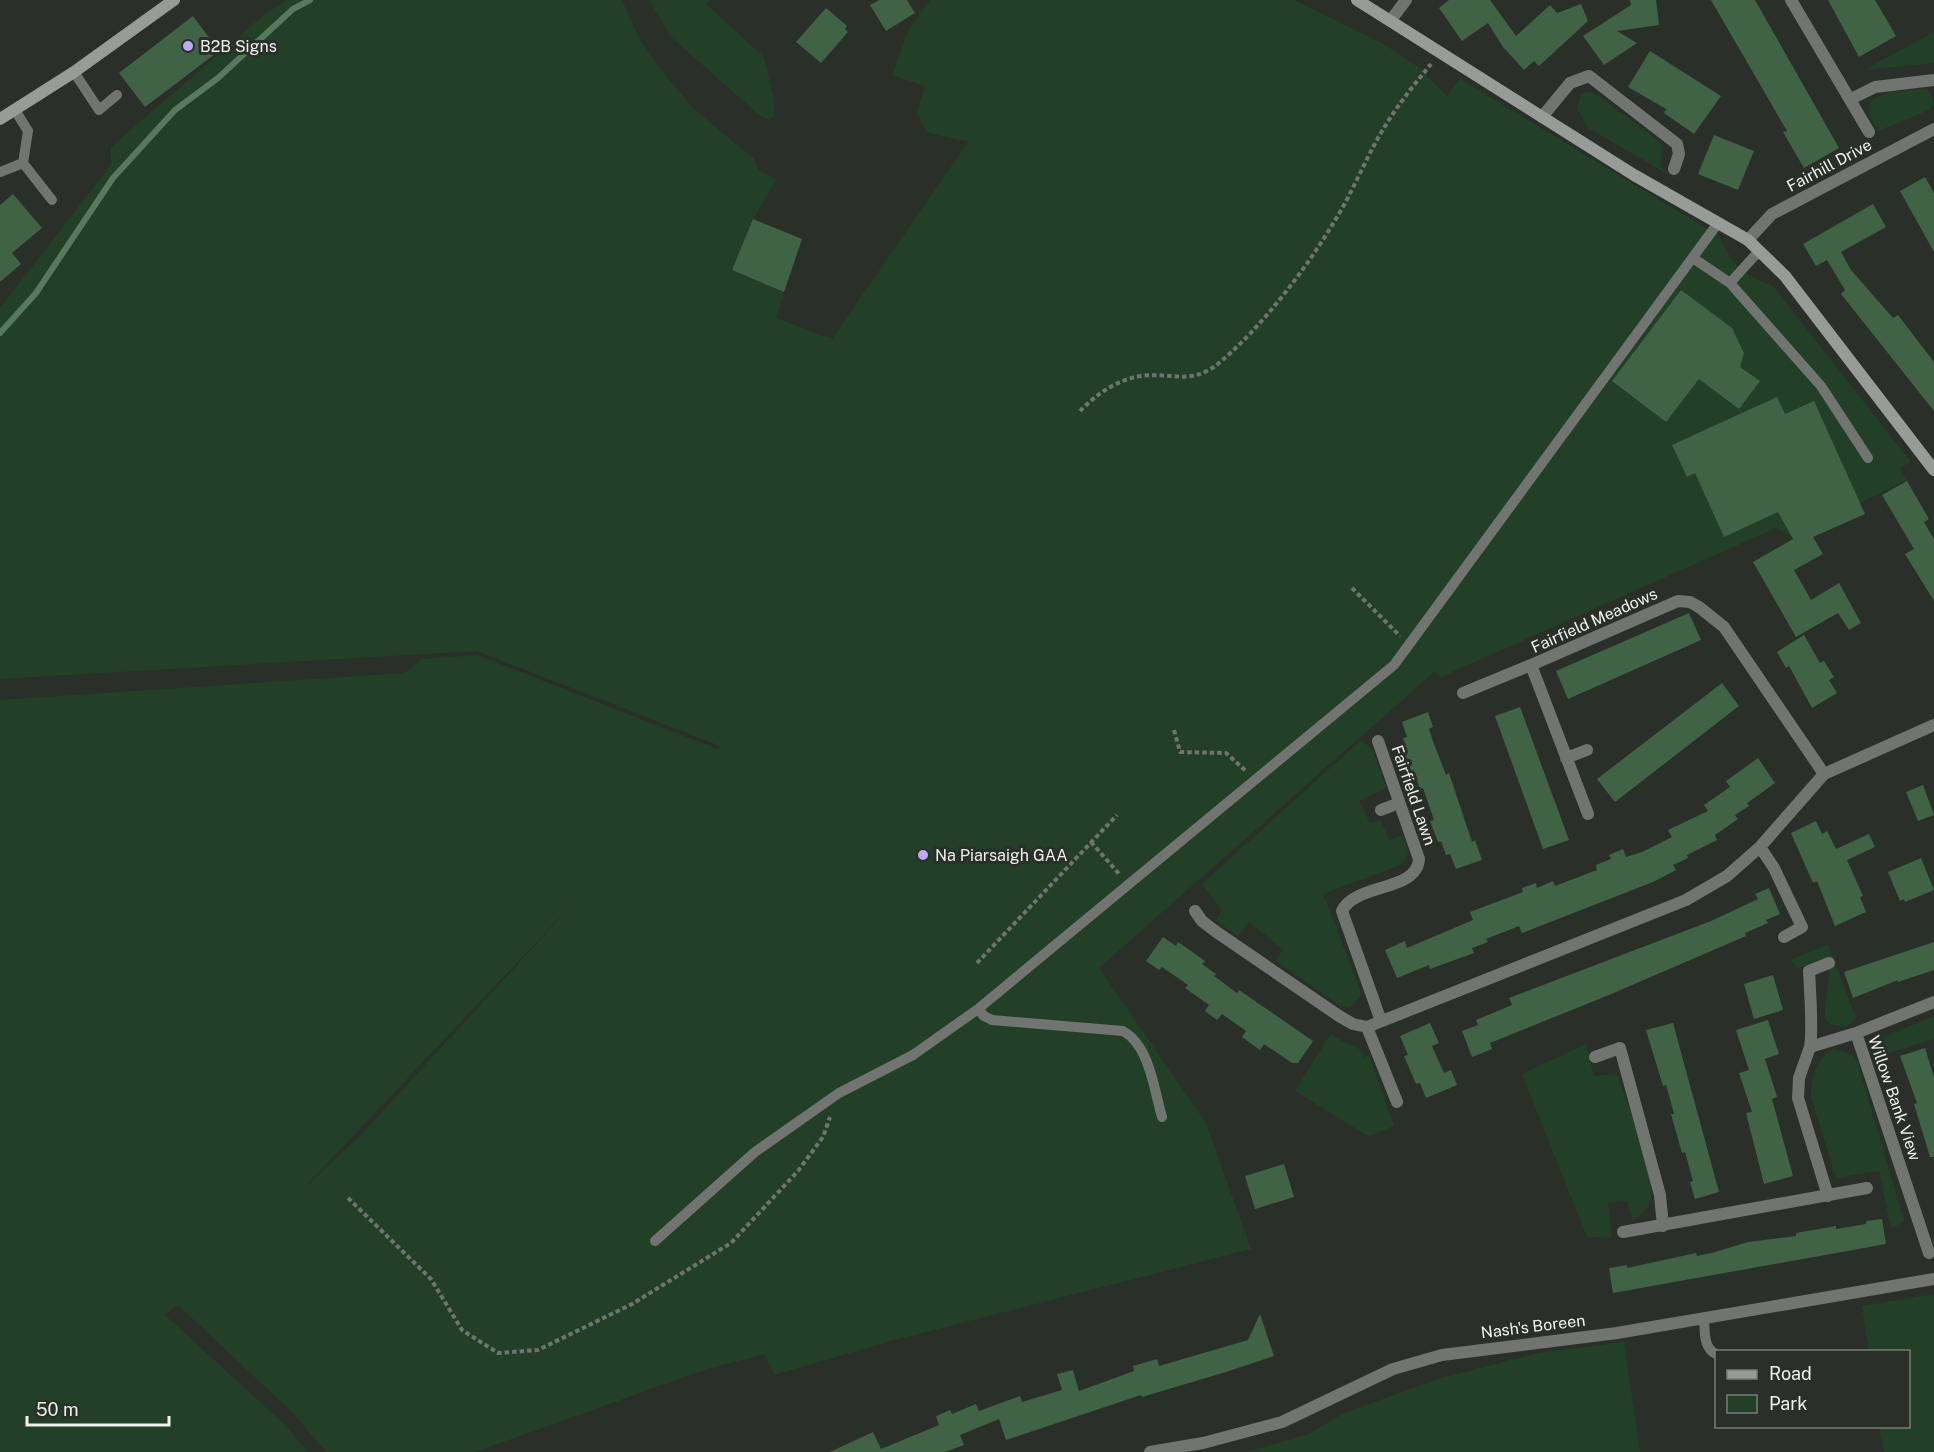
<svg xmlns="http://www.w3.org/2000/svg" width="1934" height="1452" viewBox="0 0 1934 1452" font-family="'Public Sans',sans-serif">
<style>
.green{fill:#224028;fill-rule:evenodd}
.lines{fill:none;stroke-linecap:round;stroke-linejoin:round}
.stream{stroke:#567a5b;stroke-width:6}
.building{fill:#406345}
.path{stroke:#707470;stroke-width:4;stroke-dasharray:4.5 3;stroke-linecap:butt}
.lane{stroke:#717471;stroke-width:10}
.street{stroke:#717471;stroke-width:12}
.secondary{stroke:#979c98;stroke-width:12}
.poi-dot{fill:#c0a8f4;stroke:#2a2f2a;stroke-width:2}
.labels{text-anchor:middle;stroke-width:6;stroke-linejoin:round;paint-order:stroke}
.poi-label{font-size:16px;fill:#eef1ee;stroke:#2a2f2a;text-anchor:start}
.street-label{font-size:16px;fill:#eef1ee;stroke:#2a2f2a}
</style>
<rect width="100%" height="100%" fill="#2a2f2a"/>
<path class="green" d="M287 0H622L640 40 665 75 694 109 754 159 758 169 776 180 753 219 732 270 784 292 776 318 832 339 968 142 926 132 917 112 925 86 892 75 909 29 930 0H1294L1382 43 1421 69 1447 96 1460 79 1719 236C1734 267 1741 274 1773 286L1911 462 1899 468 1907 480 1791 536 1776 528 1441 677 1434 672 1099 968 1206 1123 1251 1249 891 1341 774 1375 765 1354 707 1369 475 1452H326L294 1414 178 1305 165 1315 283 1423 308 1452H0V700L405 673 422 659 477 655 717 749 720 746 477 651 0 679V308L111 165V147L265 14ZM583 893 359 1137 302 1190Z
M649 0H710L706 4 764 57 774 100V117L769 120 759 115 671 37Z
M1934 32V63L1864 70Z
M1926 89 1931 94 1934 104 1929 110 1878 131 1869 115 1870 102C1885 89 1907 91 1926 89Z
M1588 92 1596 94 1655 138 1662 146 1661 168 1685 184 1588 128 1577 108 1581 94Z
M1361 740 1373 750 1386 788 1359 801 1370 823 1381 820 1389 840 1403 835C1408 848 1412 856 1400 865L1323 894 1359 986 1361 996 1349 1008 1340 1006 1276 961 1283 949 1249 922 1238 936 1216 921 1222 910 1202 884Z
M1828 944 1856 1018 1846 1027 1832 1025 1825 1019C1824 996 1832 980 1828 959L1797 968 1791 960Z
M1934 1016V1039L1879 1056V1043L1884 1037Z
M1330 1035 1361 1050 1364 1058 1369 1055 1394 1126 1368 1136 1295 1091Z
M1586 1044 1594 1076 1617 1074C1627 1105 1655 1165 1651 1196 1650 1207 1642 1216 1632 1220L1627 1201 1608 1203 1612 1238 1587 1237 1522 1074Z
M1834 1049 1853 1055 1858 1064 1904 1221 1891 1229 1879 1171 1836 1178 1811 1097C1811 1079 1816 1057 1834 1049Z
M1934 1294V1452H1884L1880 1427 1908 1426V1352L1869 1351 1862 1306Z
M1624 1342 1640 1452H1247L1309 1434 1344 1413 1441 1378 1539 1353Z"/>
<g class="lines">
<path class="stream" d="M0 333 36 293 113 178 175 110 218 78 293 9 310 0"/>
</g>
<path class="building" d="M879 0H907L915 13 886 31 870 5Z
M1449 0H1490L1516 36 1550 5 1557 13 1581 4 1588 21 1539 66 1534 61 1524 70 1503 47 1488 23 1462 41 1439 8Z
M1630 0H1656L1659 25 1617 31 1637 43 1604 65 1583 36 1631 5Z
M1711 0H1755L1839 148 1804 168 1783 132 1787 131Z
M1828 0H1875L1896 36 1859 57Z
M826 8 847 26 845 29 848 32 821 63 796 42Z
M193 16 219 51 145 107 119 73Z
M1650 51 1721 96 1694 134 1664 113 1666 109 1628 87Z
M1714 135 1754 151 1738 190 1698 174Z
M1925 177 1934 193V252L1900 191Z
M13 194 42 228 12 253 21 264 0 282V205Z
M1873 204 1886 227 1841 252 1851 270 1893 318 1898 315 1934 362V411L1841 294 1845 290 1827 260 1816 266 1803 244Z
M753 219 802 239 784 292 732 270Z
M1681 290 1732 328 1744 353 1740 367 1760 381 1739 409 1699 379 1666 422 1612 381Z
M1777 397 1785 414 1814 401 1865 514 1813 537 1823 554 1794 570 1811 600 1839 583 1861 623 1849 630 1838 613 1796 637 1753 562 1793 539 1778 512 1724 537 1695 473 1687 477 1672 445Z
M1907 481 1929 519 1924 522 1934 539V601L1905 554 1914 549 1882 495Z
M1689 613 1701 640 1568 699 1556 671Z
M1804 635 1820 663 1824 661 1834 677 1829 680 1837 693 1812 708 1789 666 1786 668 1777 652Z
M1722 683 1739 706 1615 802 1597 779Z
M1520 707 1569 840 1543 849 1495 716Z
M1428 712 1433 727 1429 729 1434 744 1446 775 1449 773 1472 842 1475 840 1482 860 1456 869 1450 854 1446 855 1441 841 1438 842 1430 821 1434 820 1423 788 1420 789 1415 774 1412 775 1404 755 1408 753 1403 738 1407 737 1402 722Z
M1758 758 1775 783 1747 803 1749 806 1735 815 1738 819 1715 835 1717 840 1687 855 1688 858 1673 865 1676 870 1653 882 1522 933 1519 926 1486 939 1488 942 1472 948 1474 953 1430 969 1429 965 1397 978 1385 950 1405 941 1407 948 1473 920 1470 912 1523 892 1522 888 1536 883 1537 888 1553 881 1555 886 1597 870 1596 865 1611 859 1609 855 1623 849 1626 857 1642 852 1672 837 1668 830 1708 811 1704 805 1730 787 1726 781Z
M1923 785 1934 815 1918 821 1906 792Z
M1816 821 1822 834 1827 831 1836 849 1869 834 1875 847 1847 860 1863 896 1860 897 1866 912 1835 926 1817 881 1813 883 1791 833Z
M1921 858 1934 890 1905 902 1904 899 1900 901 1888 872Z
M1769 888 1780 914 1766 920 1768 923 1745 933 1746 936 1609 995 1490 1043 1492 1049 1472 1057 1462 1031 1478 1025 1476 1020 1512 1005 1509 998 1711 921 1758 899 1755 894Z
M1163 937 1176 946 1178 942 1191 951 1205 961 1202 964 1216 974 1214 976 1237 993 1239 990 1313 1041 1298 1063H1292L1264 1044 1260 1050 1242 1037 1246 1031 1222 1014 1217 1020 1205 1011 1209 1005 1185 988 1188 985 1162 967 1159 970 1146 961Z
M1934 942V970L1898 982V980L1853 998 1844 972Z
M1773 975 1783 1010 1754 1019 1744 984Z
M1768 1020 1779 1054 1765 1059 1777 1097 1772 1099 1793 1176 1764 1184 1746 1113 1752 1112 1739 1073 1749 1070 1736 1030Z
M1430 1023 1439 1043 1432 1046 1444 1073 1451 1070 1457 1085 1426 1098 1420 1083 1416 1084 1404 1056 1408 1055 1400 1036Z
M1673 1023 1719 1192 1695 1199 1690 1182 1693 1181 1685 1152 1682 1153 1671 1114H1674L1670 1099 1666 1085 1663 1086 1646 1030Z
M1925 1048 1934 1077V1157H1930L1914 1104 1917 1103 1900 1056Z
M1284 1164 1294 1197 1255 1209 1245 1176Z
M1882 1219 1886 1244 1613 1293 1609 1268 1627 1265V1268L1696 1253 1697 1256 1712 1253 1748 1242 1796 1236V1233L1836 1226V1229L1866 1224V1221Z
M1260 1314 1274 1356 1226 1372 1142 1397 1141 1395 1006 1440 999 1419 960 1435 964 1445 945 1452H830L873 1432 881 1449 939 1425 936 1416 950 1410 952 1414 976 1404 979 1411 1020 1396 1022 1402 1062 1390 1057 1374 1073 1370 1079 1391 1134 1371 1133 1366 1157 1359 1159 1366 1248 1340Z"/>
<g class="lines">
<path class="path" d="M1080 411C1097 394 1116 380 1141 376 1172 372 1191 386 1219 363 1261 328 1306 269 1334 222 1351 195 1363 165 1378 138 1393 111 1412 87 1431 64
M1352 588 1400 636
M1174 730 1180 752 1226 753 1246 771
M1091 842 1120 875
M977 963 1117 815
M348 1198 431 1279 462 1330 498 1353 538 1350 632 1304 731 1243 798 1171 823 1137 830 1117"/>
<path class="lane" d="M74 72 99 110 117 95
M15 110 28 131 23 163 52 200
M0 172 23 163
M1693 258 1730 283 1821 386 1868 458
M1730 283 1759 251
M978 1009 984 1016 992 1020 1123 1031C1150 1046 1154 1090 1162 1117
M655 1241 755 1152 839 1093 913 1055 978 1009 1394 665 1718 223
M1704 1318C1705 1331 1703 1348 1716 1354"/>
<path class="street" d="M1791 0 1869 132
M1391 20 1406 0
M1851 99 1875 87 1934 80
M1542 117 1570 83 1589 76 1677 144 1679 154 1674 169
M1748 240 1772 214 1934 129
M1463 693 1531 665
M1378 741 1419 859C1417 892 1355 883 1342 911L1381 1021
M1566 758 1587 750
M1381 810 1399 803
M1588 814 1531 665 1678 601 1690 602 1699 607 1724 627 1824 774
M1760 847 1774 868 1802 927 1784 937
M1195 911 1202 921 1215 931 1339 1016 1353 1024 1367 1027 1397 1102
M1367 1027 1686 900 1727 876 1760 847 1824 774 1934 725
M1856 1033 1929 1253
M1810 1047C1813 1031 1810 990 1809 971L1829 963
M1595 1057 1620 1048 1660 1195 1663 1226
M1828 1196 1798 1098 1799 1078 1810 1047 1856 1033 1934 1002
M1623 1232 1867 1188
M1150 1452 1203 1443 1282 1422 1393 1369 1442 1355 1617 1333 1934 1279"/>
<path class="secondary" d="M1357 0 1634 175 1748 240 1785 276 1934 470
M0 119 74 72 174 0"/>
</g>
<g class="poi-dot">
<circle cx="188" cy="46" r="6"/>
<circle cx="923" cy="855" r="6"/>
</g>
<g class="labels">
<g class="poi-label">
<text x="200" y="52">B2B Signs</text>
<text x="935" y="861">Na Piarsaigh GAA</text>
</g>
<g class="street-label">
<text transform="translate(1829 165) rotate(-28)" y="6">Fairhill Drive</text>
<text transform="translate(1594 620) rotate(-24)" y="6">Fairfield Meadows</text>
<text transform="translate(1414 795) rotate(71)" y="6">Fairfield Lawn</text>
<text transform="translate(1895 1098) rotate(71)" y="6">Willow Bank View</text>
<text transform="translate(1533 1326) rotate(-7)" y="6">Nash's Boreen</text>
</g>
</g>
<rect x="1715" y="1350" width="195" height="78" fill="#2a2f2a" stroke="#787d78" stroke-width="1.5"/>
<rect x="1727" y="1370" width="30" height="9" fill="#979c98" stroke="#787d78" stroke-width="1.5"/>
<text x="1769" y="1380" font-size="18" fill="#eef1ee">Road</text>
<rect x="1727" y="1395" width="30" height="18" fill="#224028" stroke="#787d78" stroke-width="1.5"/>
<text x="1769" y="1410" font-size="18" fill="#eef1ee">Park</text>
<path d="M27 1416v9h142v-9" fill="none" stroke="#eef1ee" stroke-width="3"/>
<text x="36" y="1416" font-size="18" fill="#eef1ee" stroke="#2a2f2a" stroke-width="4.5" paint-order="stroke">50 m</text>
</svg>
